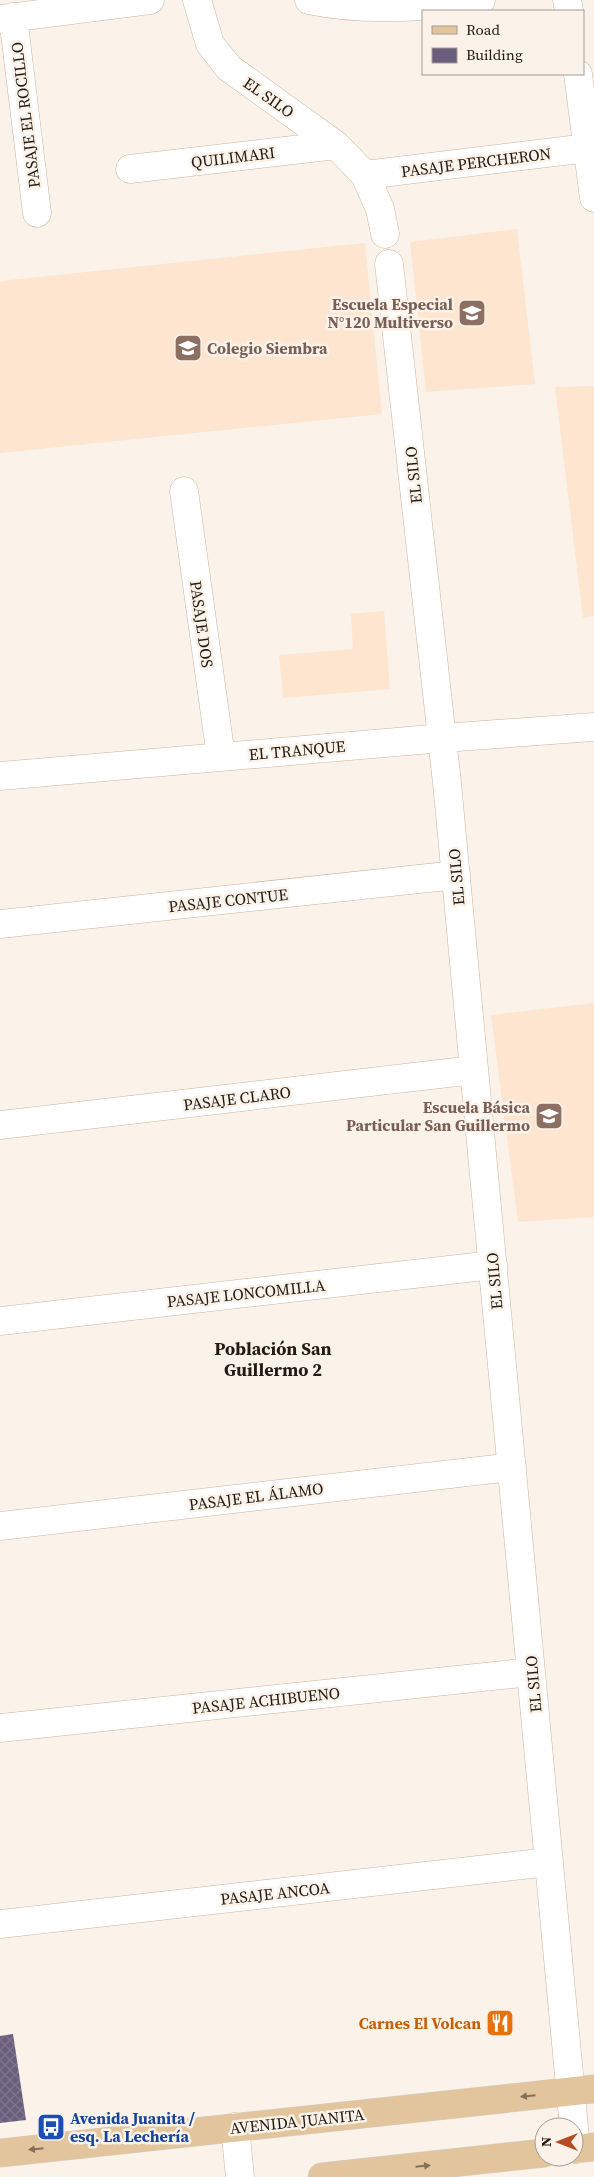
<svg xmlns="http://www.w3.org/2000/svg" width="594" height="2177" viewBox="0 0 594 2177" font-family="'Source Serif 4',serif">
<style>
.built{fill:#fde5cf}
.building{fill:url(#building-cross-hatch)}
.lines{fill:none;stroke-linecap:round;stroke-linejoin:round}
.minor-casing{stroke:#cab49e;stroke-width:29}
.major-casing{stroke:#d3d1d0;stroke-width:29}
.minor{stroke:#fff;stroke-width:28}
.major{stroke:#e2c49d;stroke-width:28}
.oneway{fill:#827058}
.labels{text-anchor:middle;stroke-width:5;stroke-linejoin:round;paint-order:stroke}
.street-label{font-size:16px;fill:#231b13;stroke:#fbf2e9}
.education-label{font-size:16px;font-weight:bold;fill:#785e54;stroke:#fbf2e9;text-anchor:end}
.food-label{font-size:16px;font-weight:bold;fill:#c56008;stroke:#fbf2e9;text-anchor:end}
.transit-label{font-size:16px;font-weight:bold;fill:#164399;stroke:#fbf2e9;text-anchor:start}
.neighbourhood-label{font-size:18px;font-weight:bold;fill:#231b13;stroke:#fbf2e9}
</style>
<defs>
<pattern id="building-cross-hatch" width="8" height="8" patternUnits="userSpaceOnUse" patternTransform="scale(1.25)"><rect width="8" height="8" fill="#695f7d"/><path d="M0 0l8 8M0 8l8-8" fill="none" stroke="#7e768c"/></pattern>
</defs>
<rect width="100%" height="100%" fill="#fbf2e9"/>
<path class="built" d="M517 229 535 384 426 392 410 242Z
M365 243 382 414 0 453V281Z
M594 386V616L583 618 555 387Z
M384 611 390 689 283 698 279 655 353 649 351 614Z
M594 1003V1217L518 1222 491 1015Z"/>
<path class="building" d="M13 2034 26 2120 0 2123V2036Z"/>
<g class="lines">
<defs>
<path id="minor" d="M197 0 210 44 229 68 336 145 365 175 380 209 385 234
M309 0C366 12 423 7 481 0
M567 0 569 11
M13 17 37 213
M0 19 150 0
M578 74 594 198
M130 169 336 145
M365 175 588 148
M389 264 447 783 576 2149
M184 491 221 757
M0 776 443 738 594 727
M0 924 456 875
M0 1125 474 1070
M0 1321 493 1265
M0 1526 512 1467
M0 1728 531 1672
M0 1924 549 1862
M235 2127 240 2177"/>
<path id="major" d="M574 2149 594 2147
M0 2153 594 2089
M322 2177 544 2153"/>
</defs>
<use href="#minor" class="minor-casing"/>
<use href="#major" class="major-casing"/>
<use href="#minor" class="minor"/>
<use href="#major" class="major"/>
</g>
<defs><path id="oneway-solid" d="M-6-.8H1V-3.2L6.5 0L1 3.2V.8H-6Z" transform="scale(1.25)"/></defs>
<g class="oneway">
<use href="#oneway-solid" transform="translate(528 2096) rotate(174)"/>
<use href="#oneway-solid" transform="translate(36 2149) rotate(174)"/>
<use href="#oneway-solid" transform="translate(423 2166) rotate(-6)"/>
</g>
<defs>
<symbol id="school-square" viewBox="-11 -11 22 22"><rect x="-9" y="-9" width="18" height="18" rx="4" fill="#8d6e63" stroke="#fbf2e9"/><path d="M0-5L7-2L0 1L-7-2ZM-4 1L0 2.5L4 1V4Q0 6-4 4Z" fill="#fff"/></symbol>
<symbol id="restaurant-square" viewBox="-11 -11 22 22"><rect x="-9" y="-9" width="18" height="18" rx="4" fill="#e8710a" stroke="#fbf2e9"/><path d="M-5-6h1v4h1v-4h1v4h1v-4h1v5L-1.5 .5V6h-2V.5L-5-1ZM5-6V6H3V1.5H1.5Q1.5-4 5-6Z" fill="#fff"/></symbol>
<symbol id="bus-square" viewBox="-11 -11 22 22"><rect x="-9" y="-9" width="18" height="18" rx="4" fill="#1a4fb4" stroke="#fbf2e9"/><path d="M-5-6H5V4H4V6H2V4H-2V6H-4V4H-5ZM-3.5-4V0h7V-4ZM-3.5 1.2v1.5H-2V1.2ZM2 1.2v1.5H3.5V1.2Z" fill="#fff"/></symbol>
</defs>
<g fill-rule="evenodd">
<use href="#school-square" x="456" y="297" width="32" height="32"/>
<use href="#school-square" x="172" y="332" width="32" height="32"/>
<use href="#school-square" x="533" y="1100" width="32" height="32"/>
<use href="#restaurant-square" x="484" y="2007" width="32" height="32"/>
<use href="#bus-square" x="35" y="2111" width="32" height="32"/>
</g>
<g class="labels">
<g class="street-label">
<text transform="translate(269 97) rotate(35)" y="6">EL SILO</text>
<text transform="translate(25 115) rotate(-97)" y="6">PASAJE EL ROCILLO</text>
<text transform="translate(233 157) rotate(-7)" y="6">QUILIMARI</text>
<text transform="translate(476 162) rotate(-7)" y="6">PASAJE PERCHERON</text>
<text transform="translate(413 475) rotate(-96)" y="6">EL SILO</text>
<text transform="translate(202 624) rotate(82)" y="6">PASAJE DOS</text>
<text transform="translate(297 750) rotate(-5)" y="6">EL TRANQUE</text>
<text transform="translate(456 877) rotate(-95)" y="6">EL SILO</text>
<text transform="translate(228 900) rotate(-6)" y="6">PASAJE CONTUE</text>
<text transform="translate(237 1098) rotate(-7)" y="6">PASAJE CLARO</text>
<text transform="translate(494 1281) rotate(-95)" y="6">EL SILO</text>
<text transform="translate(246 1293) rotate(-6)" y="6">PASAJE LONCOMILLA</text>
<text transform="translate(256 1496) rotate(-7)" y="6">PASAJE EL ÁLAMO</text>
<text transform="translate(533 1684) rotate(-95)" y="6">EL SILO</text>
<text transform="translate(266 1700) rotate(-6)" y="6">PASAJE ACHIBUENO</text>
<text transform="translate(275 1893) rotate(-6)" y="6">PASAJE ANCOA</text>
<text transform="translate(297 2121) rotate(-6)" y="6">AVENIDA JUANITA</text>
</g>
<g class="education-label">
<text x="453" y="310">Escuela Especial<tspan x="453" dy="18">N°120 Multiverso</tspan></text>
<text x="207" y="354" text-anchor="start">Colegio Siembra</text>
<text x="530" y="1113">Escuela Básica<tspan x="530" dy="18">Particular San Guillermo</tspan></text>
</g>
<g class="food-label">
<text x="481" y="2029">Carnes El Volcan</text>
</g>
<g class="transit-label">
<text x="70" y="2124">Avenida Juanita /<tspan x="70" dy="18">esq. La Lechería</tspan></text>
</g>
<g class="neighbourhood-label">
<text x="273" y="1355">Población San<tspan x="273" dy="21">Guillermo 2</tspan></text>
</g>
</g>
<rect x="422" y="10" width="162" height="65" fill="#fbf2e9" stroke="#a59c93"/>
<rect x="432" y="26" width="25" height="8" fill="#e2c49d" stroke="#a59c93"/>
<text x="466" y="35" font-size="15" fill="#231b13">Road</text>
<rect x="432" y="48" width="25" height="15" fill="#695f7d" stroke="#a59c93"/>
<text x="466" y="60" font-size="15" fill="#231b13">Building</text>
<g transform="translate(559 2142) rotate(270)"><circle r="24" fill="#fbf2e9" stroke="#a59c93"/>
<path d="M0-4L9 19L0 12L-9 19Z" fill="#b44d24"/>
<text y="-8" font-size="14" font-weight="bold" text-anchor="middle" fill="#231b13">N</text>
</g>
</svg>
